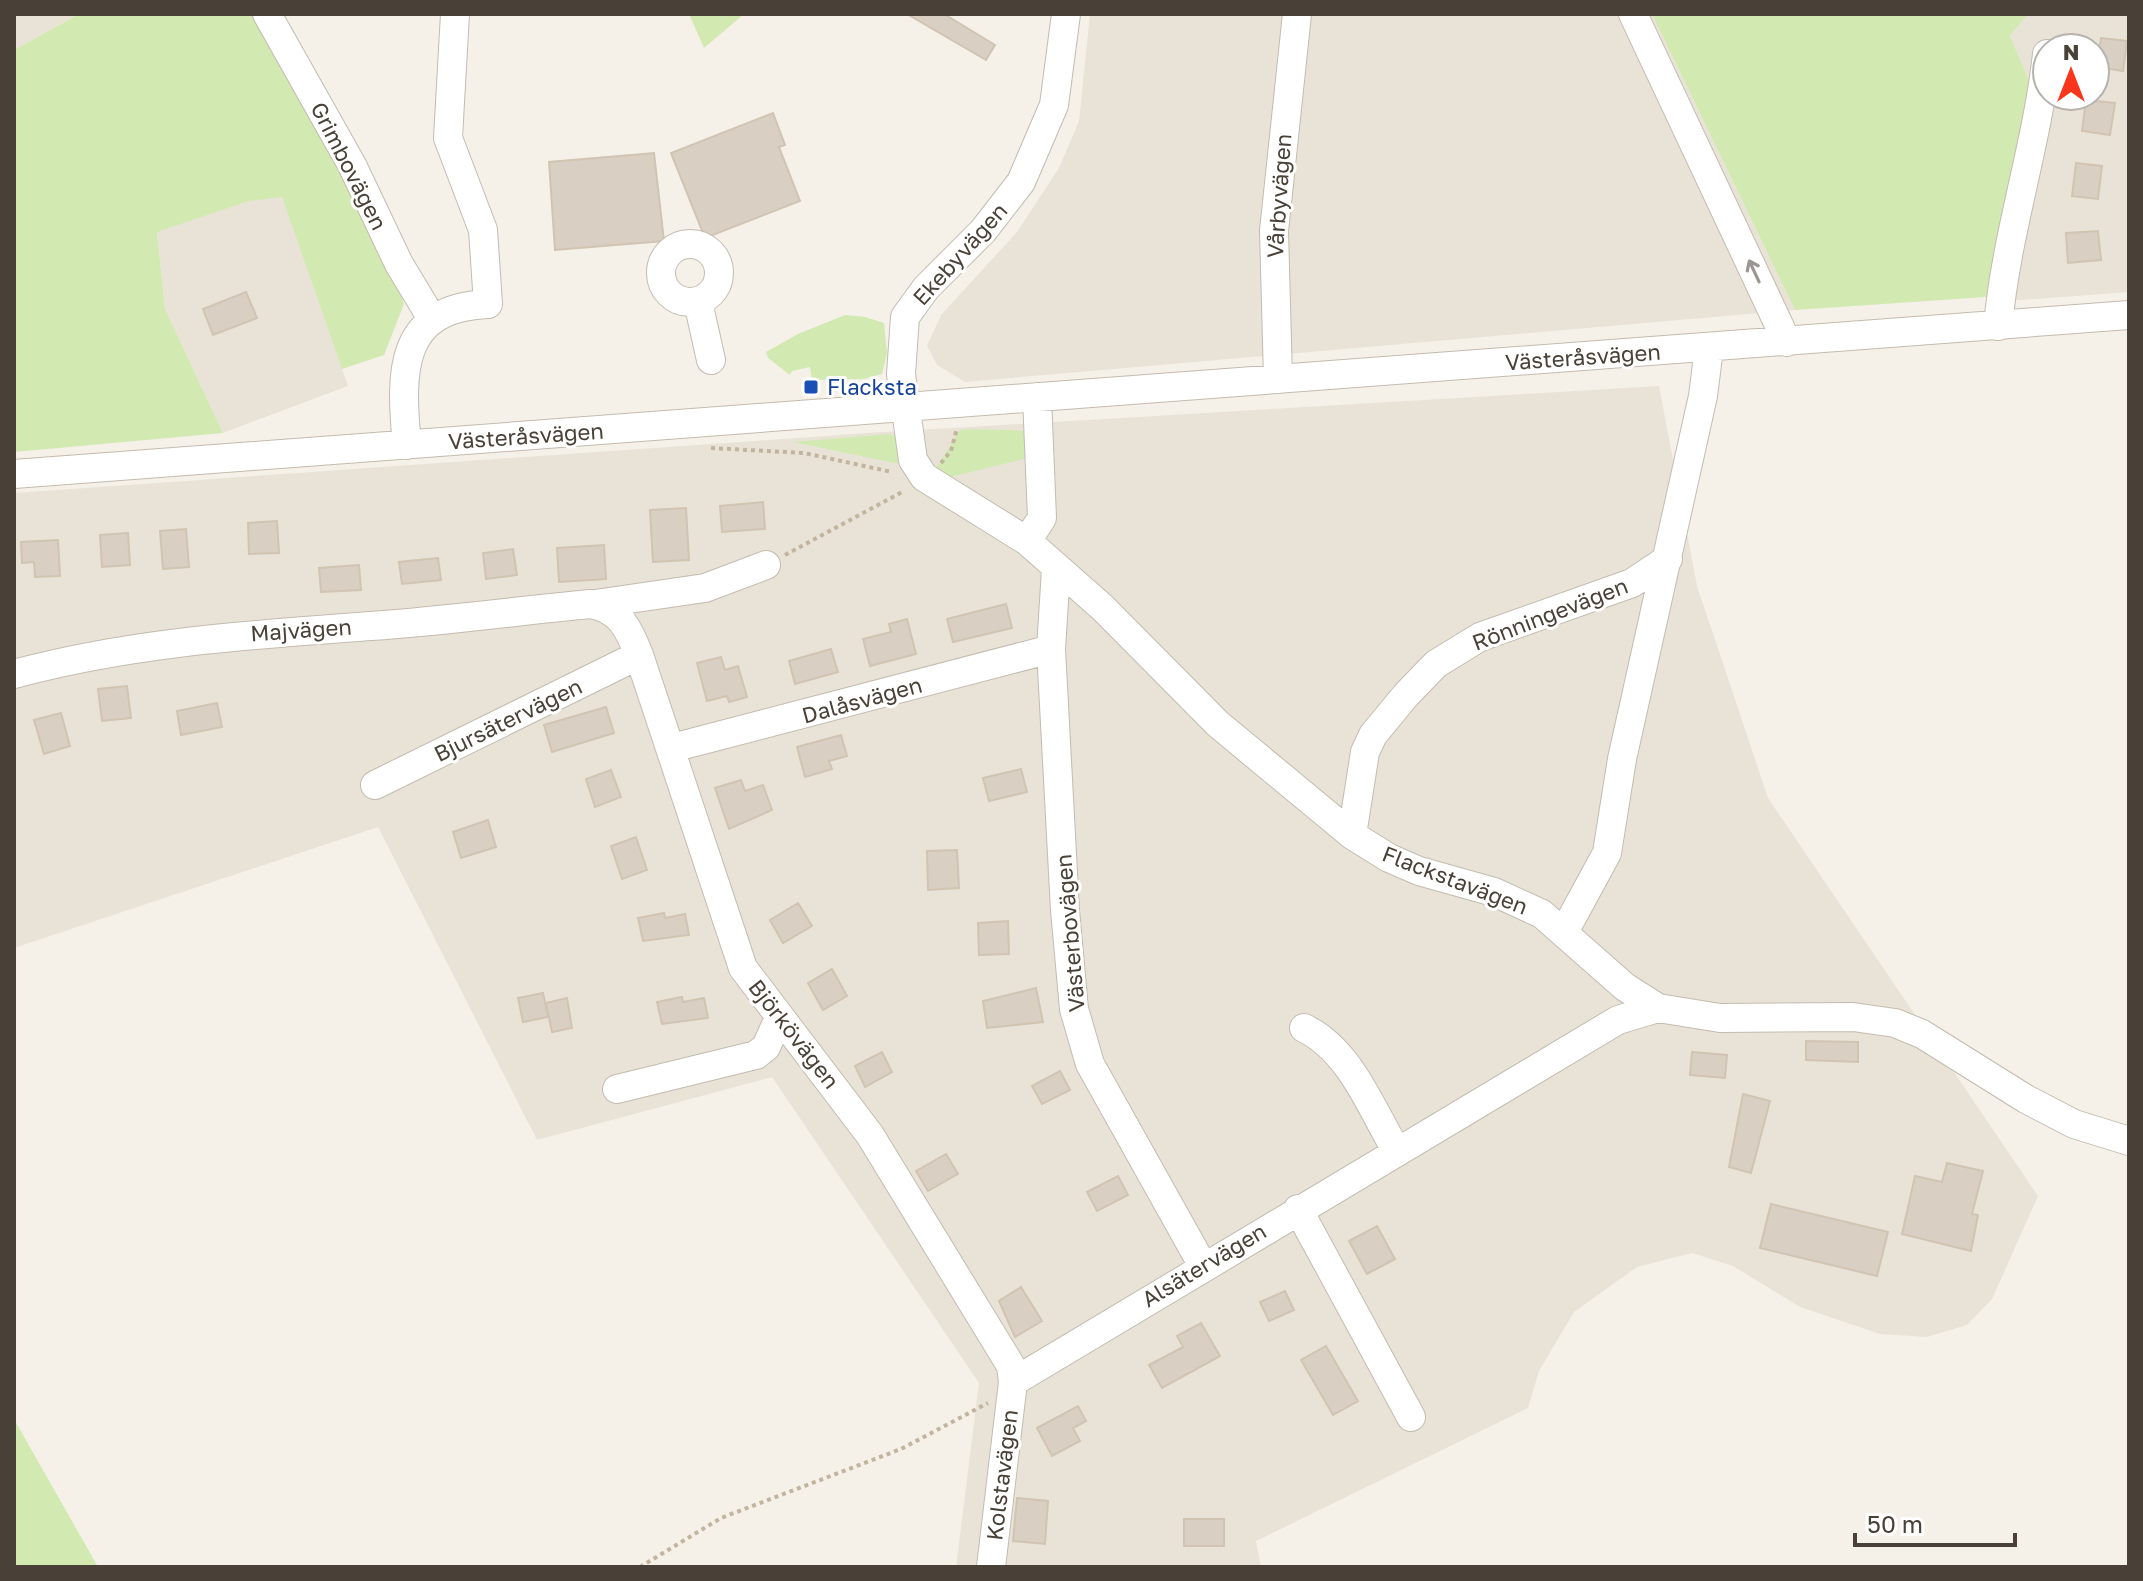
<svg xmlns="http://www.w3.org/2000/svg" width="2143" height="1581" viewBox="0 0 2143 1581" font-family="'Golos Text',sans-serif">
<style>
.residential{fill:#e9e3d7;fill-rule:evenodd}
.green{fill:#d2e9b2}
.building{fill:#d9cfc2;stroke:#d1c4b2;stroke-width:2}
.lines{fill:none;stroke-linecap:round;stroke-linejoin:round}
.minor-casing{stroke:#c3bbaf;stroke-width:30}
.path{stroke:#c2b49d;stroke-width:4;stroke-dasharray:4 4;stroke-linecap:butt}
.minor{stroke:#fff;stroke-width:28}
.oneway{stroke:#9b9691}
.transit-dot{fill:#1a4fb4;stroke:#fff;stroke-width:3}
.labels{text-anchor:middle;stroke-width:6;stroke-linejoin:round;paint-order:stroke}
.street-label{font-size:22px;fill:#494137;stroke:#fff}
.transit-label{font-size:22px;fill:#164399;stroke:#fff;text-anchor:start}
</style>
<rect width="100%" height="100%" fill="#f5f1e9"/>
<path class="residential" d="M14 14H79L14 50Z
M1090 14H1652L1795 310 965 382 937 365 927 346 941 315 1017 232 1059 168 1079 121Z
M2028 14H2129V292L2021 300 1986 297 2031 85 2010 36ZM2047 48H2095V96H2047Z
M282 196 348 386 223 433 165 309 157 231 249 201Z
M1659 386 1697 586 1768 798 2038 1196 1992 1299 1967 1325 1927 1337 1880 1334 1800 1307 1733 1266 1692 1253 1637 1267 1574 1312 1539 1371 1528 1408 1256 1541 1261 1567H956L979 1383 772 1077 537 1140 378 827 14 948V493L867 433Z"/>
<path class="green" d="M79 14H262L383 246 404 304 384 355 342 369 282 197 249 201 157 232 165 309 223 433 14 452V50Z
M689 14H744L704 48Z
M1652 14H2028L2010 36 2031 85 1986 297 1795 310Z
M845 315 865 317 884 323 887 353 882 374 864 379 812 380 810 367 792 371 790 375 768 358 766 352 798 334Z
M975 429 1032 431 1037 437 1024 459 946 478 936 468 960 430Z
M890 434 897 437 904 465 793 442Z
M14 1419 98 1567H14Z"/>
<path class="building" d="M907 14H944L995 45 986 60Z
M2101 38 2127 41 2123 71 2097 67Z
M2086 100 2115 103 2110 135 2082 131Z
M773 113 785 145 779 147 800 201 705 238 671 153Z
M654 153 664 241 555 250 549 162Z
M2076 163 2102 166 2098 199 2072 196Z
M2098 231 2101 260 2068 263 2066 233Z
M246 292 257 318 213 335 203 309Z
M763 502 765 529 722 532 720 506Z
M686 508 689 560 653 562 650 510Z
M277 521 279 553 249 554 248 523Z
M186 529 189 567 163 569 160 531Z
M128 533 130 565 102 567 100 535Z
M58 540 60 576 35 577 34 562 22 563 21 542Z
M604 545 606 579 559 582 557 548Z
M513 549 517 575 486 579 483 553Z
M438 558 441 580 402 584 399 562Z
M359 565 361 590 321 592 319 568Z
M1006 604 1012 628 953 642 947 619Z
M907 619 916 654 870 666 863 639 891 632 889 624Z
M831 649 838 672 795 684 789 661Z
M721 657 725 670 738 666 747 697 729 702 727 696 707 701 697 663Z
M127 686 131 718 102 721 98 689Z
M217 703 222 727 181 735 177 711Z
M606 707 614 733 552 752 544 725Z
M61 713 70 746 44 754 34 720Z
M841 735 847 756 829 761 832 769 805 777 797 747Z
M1021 769 1027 792 989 801 983 778Z
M611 770 621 797 595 807 586 779Z
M741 780 745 791 763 785 772 810 729 829 715 788Z
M488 820 496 847 461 858 453 832Z
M636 837 647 870 622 879 611 846Z
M957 850 959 888 928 890 927 851Z
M798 903 812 926 783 943 770 920Z
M664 913 665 918 685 914 689 935 643 941 638 918Z
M1008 921 1009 954 979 955 978 923Z
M832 969 847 996 823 1010 808 983Z
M1036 988 1043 1022 987 1028 983 1001Z
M543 993 548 1017 523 1022 518 998Z
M682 997 683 1002 704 998 708 1018 662 1024 657 1002Z
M567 998 572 1028 552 1032 546 1003Z
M1806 1041 1858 1042V1062L1806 1060Z
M882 1052 892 1072 865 1087 855 1066Z
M1692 1052 1727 1055 1725 1078 1690 1075Z
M1060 1071 1070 1090 1042 1104 1032 1086Z
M1743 1094 1770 1101 1751 1173 1729 1167Z
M946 1154 958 1174 928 1191 916 1171Z
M1947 1163 1983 1171 1972 1214 1978 1215 1971 1251 1902 1234 1915 1176 1942 1182Z
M1118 1176 1128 1195 1097 1211 1087 1192Z
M1771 1204 1888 1232 1877 1276 1760 1248Z
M1377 1226 1395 1259 1367 1274 1349 1241Z
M1021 1287 1042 1321 1015 1337 999 1301Z
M1285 1291 1294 1310 1269 1321 1260 1302Z
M1201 1323 1220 1356 1162 1388 1149 1365 1183 1347 1177 1336Z
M1326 1346 1358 1401 1333 1415 1301 1360Z
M1078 1406 1086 1421 1073 1428 1080 1441 1052 1456 1037 1428Z
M1017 1498 1048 1501 1045 1544 1013 1541Z
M1184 1519H1224V1546H1184Z"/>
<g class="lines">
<defs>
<path id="minor" d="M267 14 352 165 399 264 431 317
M1066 14 1054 105 1021 182 983 231 926 288 905 317 901 374 913 460 924 477 1027 541 1103 608 1218 724 1352 835 1389 858 1419 871 1494 892 1542 914 1625 987 1658 1008 1720 1018 1853 1017 1895 1023 1922 1034 2026 1099 2074 1124 2129 1141
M1633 14 1787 342
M661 273a29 29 0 1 1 58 0a29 29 0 1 1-58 0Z
M698 302 711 360
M1998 326C2006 234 2037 146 2047 54
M1278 379 1274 231 1297 14
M407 445C400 372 398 308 488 304L483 230 448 138 455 14
M14 474 2129 315
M1027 541 1042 518 1037 397
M1056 569 1051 649 1065 910 1074 1009 1090 1064 1203 1266
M595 604 705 588 766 565
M14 674C132 642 250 635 371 626 444 621 517 611 590 604 620 609 629 629 639 655L743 968 870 1135 1011 1366 1013 1382 991 1567
M672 748 1051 649
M375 785 639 655
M1352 835 1365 752 1373 735 1406 695 1436 664 1480 637 1632 583 1668 559
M1564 932 1607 853 1622 759 1703 396 1709 348
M1304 1028C1350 1050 1371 1108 1396 1150
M617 1089 756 1055 766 1047 779 1018
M1298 1209 1411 1417
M1013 1382 1618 1020 1658 1008"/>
</defs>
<use href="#minor" class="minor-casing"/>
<path class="path" d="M711 448 804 453 892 472
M941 463 951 451 957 428
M785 555 904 491
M640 1567 721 1518 901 1449 988 1403"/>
<use href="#minor" class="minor"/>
</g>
<defs><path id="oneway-shaft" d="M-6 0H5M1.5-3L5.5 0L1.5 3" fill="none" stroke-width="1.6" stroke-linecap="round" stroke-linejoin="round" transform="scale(2)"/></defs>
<use class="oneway" href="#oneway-shaft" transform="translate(1754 271) rotate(-115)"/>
<rect class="transit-dot" x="803" y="379" width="16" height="16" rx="4"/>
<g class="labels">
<g class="street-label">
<text transform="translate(349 166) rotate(63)" y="8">Grimbovägen</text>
<text transform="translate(1279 196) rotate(-86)" y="8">Vårbyvägen</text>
<text transform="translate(960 254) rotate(-48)" y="8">Ekebyvägen</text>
<text transform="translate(1583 357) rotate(-4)" y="8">Västeråsvägen</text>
<text transform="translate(526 436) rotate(-4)" y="8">Västeråsvägen</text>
<text transform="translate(1550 614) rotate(-21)" y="8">Rönningevägen</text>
<text transform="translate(301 630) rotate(-4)" y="8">Majvägen</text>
<text transform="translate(862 700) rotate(-15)" y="8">Dalåsvägen</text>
<text transform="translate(508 720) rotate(-26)" y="8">Bjursätervägen</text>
<text transform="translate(1455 880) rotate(21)" y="8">Flackstavägen</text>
<text transform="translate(1070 933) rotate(-95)" y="8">Västerbovägen</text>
<text transform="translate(794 1034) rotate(52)" y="8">Björkövägen</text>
<text transform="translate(1204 1265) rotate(-31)" y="8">Alsätervägen</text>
<text transform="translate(1002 1475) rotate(-83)" y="8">Kolstavägen</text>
</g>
<g class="transit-label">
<text x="827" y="395">Flacksta</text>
</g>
</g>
<rect width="2143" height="1581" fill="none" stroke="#494137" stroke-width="32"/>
<g transform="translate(2071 72)"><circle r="38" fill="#ffffff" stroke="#b6b3af" stroke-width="2"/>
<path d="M0-6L14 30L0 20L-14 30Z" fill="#fa351b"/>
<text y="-12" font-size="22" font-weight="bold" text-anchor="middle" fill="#494137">N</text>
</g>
<path d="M1855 1533v12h160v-12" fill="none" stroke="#494137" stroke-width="4"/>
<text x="1867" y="1533" font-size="24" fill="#494137" stroke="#ffffff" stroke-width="6" paint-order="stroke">50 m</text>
</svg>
